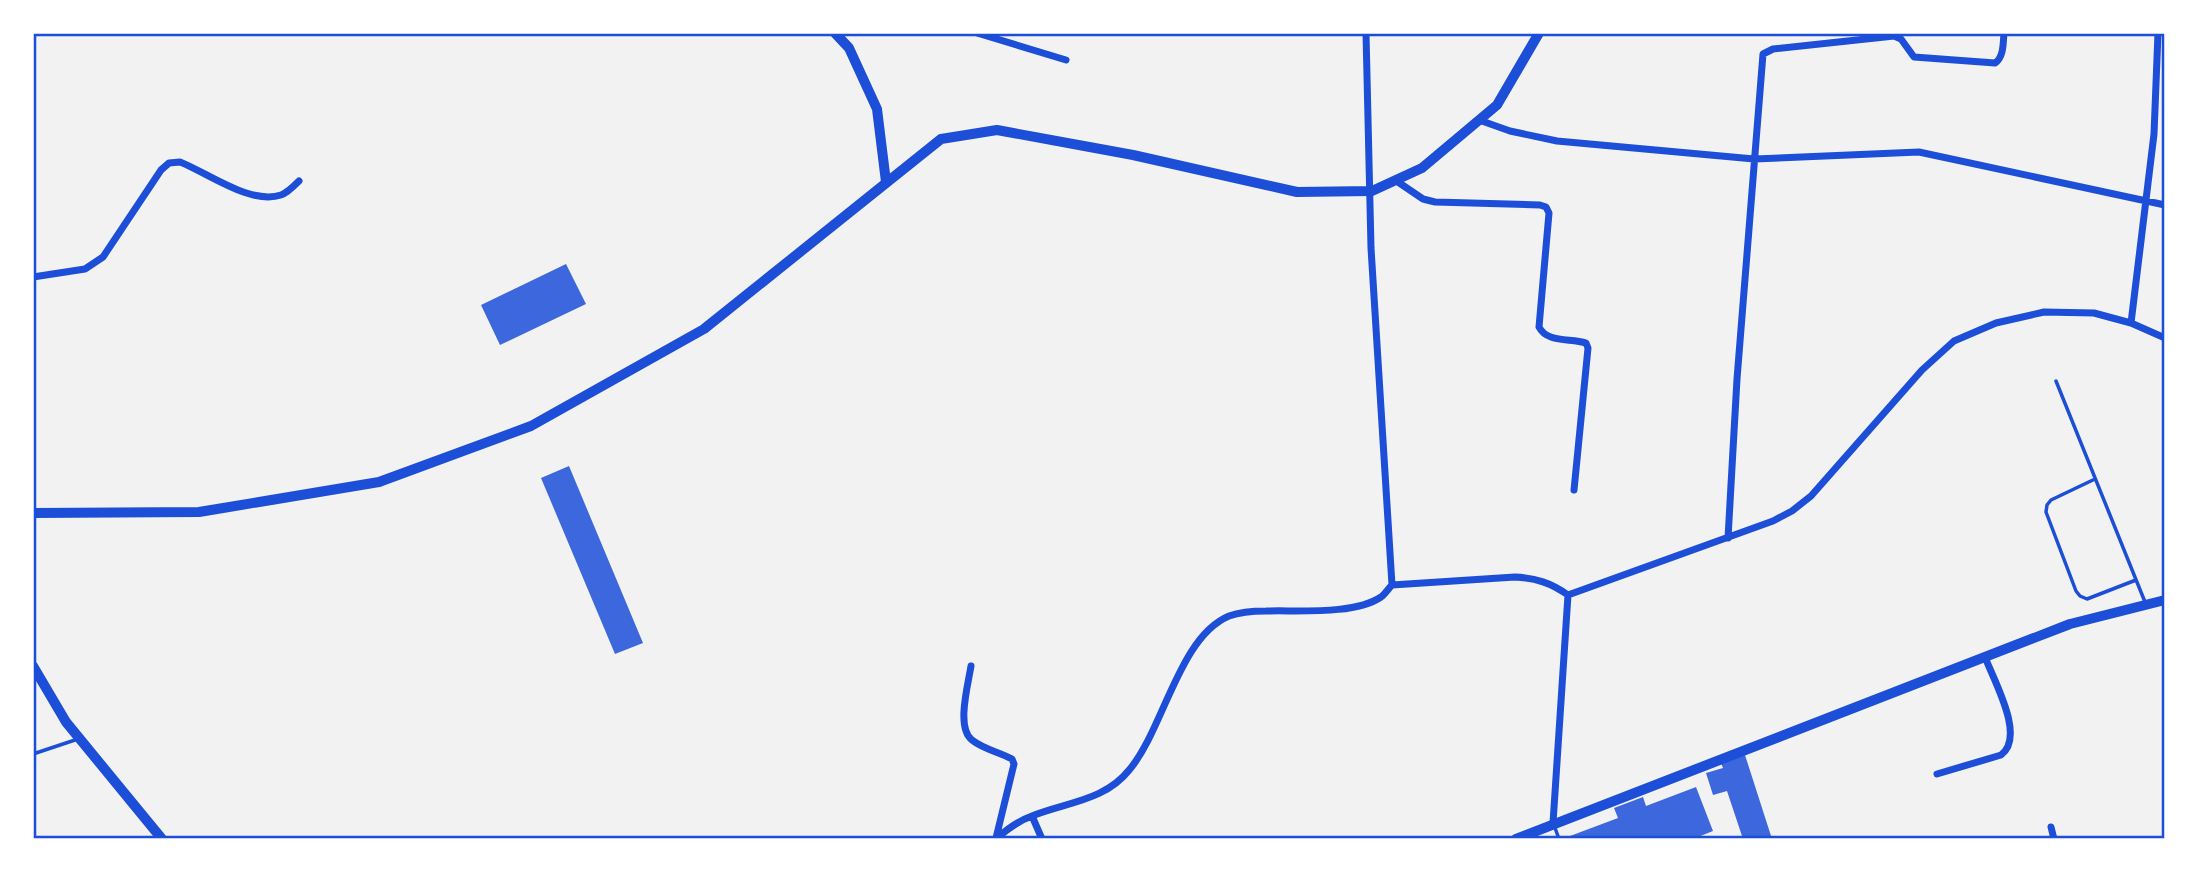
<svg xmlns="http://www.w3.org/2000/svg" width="2198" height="872" viewBox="0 0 2198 872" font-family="Commissioner,sans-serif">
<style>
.building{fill:#3d67dc}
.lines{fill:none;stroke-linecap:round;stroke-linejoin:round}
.service{stroke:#1d4ed8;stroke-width:3.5}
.minor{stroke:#1d4ed8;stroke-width:7}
.tertiary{stroke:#1d4ed8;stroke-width:10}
.secondary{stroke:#1d4ed8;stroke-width:10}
.neatline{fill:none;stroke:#1d4ed8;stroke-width:2.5}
</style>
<rect width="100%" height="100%" fill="#f2f2f2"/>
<path class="building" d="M566 264 586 304 500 345 481 305Z
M569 466 643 643 615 654 541 478Z
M1745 755 1772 839H1743L1727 791 1713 795 1706 773 1723 768 1721 763Z
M1696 787 1713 831 1693 839H1562L1618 818 1614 808 1643 797 1646 806Z"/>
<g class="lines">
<path class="service" d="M2056 381 2145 602
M2095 479 2051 500 2047 505 2046 512 2076 591 2080 596 2087 599 2136 580
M33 754 78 739
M1554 825 1559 839"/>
<path class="minor" d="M977 33 1066 60
M1479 120 1510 131 1557 141 1754 159 1919 152 2165 205
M1395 180 1423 199 1435 202 1540 205 1546 207 1549 213 1539 327C1547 343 1570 338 1586 343L1588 348 1574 490
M33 277 85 269 103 257 161 170 169 163 180 162C208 173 250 205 281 195 287 193 294 186 299 181
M2131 323 2154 134 2158 33
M1728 538 1737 379 1763 54 1773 49 1894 36 1901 39 1914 57 1995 63C2004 57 2003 43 2004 33
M1392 585 1515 577C1536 578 1551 583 1568 595
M971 666C968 685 956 728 972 740 983 749 999 752 1012 759L1014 764 996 838
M1937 774 2001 755C2026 737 1994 681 1985 657
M1032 816 1042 839
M1553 823 1568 595 1773 521 1792 511 1811 496 1922 370 1954 341 1996 323 2044 312 2094 313 2131 323 2165 338
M2051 827 2054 839
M996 839C1007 829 1018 821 1032 816 1067 802 1105 801 1130 769 1164 728 1179 637 1229 616 1240 612 1254 611 1266 611 1297 610 1355 615 1381 597 1385 594 1388 589 1392 585L1371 248 1366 33"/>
<path class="tertiary" d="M835 33 849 48 877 109 886 182
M1516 839 2070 624 2165 600"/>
<path class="secondary" d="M33 513 199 512 379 482 531 426 704 329 941 139 997 130 1133 155 1297 192 1372 191 1422 168 1497 105 1539 33
M33 666 66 722 162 839"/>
</g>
<rect width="2198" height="872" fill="none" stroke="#ffffff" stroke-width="70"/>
<rect x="35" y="35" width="2128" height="802" class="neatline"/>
</svg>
